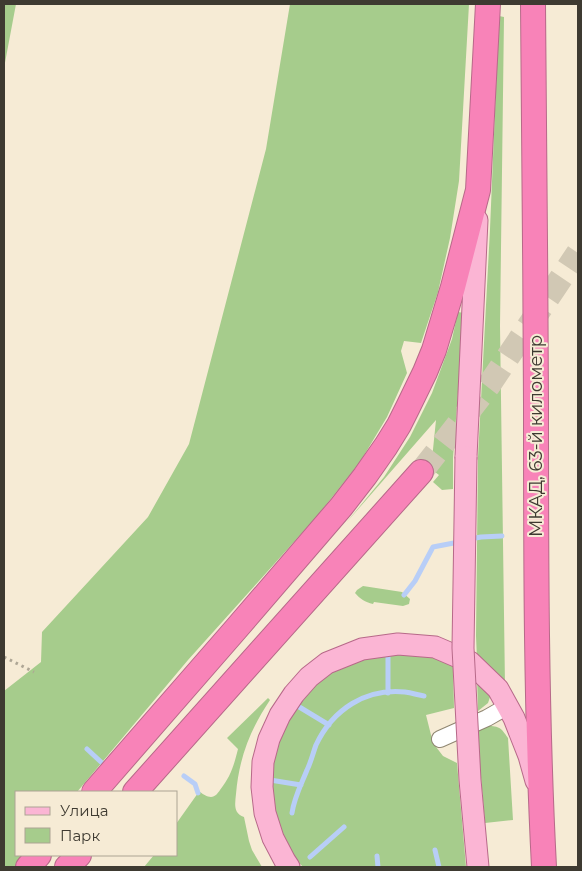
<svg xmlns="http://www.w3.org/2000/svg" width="582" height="871" viewBox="0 0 582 871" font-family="Montserrat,sans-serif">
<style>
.green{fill:#a6cc8c}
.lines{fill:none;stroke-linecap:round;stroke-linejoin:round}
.stream{stroke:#b8cef7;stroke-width:5}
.highway-tunnel{stroke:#d1c8b4;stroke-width:24;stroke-dasharray:24 12;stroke-linecap:butt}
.minor-casing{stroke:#8f8671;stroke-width:18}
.major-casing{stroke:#b76989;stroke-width:23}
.highway-casing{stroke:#b76989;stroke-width:26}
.path{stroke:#aea695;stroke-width:3;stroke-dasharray:2.5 4;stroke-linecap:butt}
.minor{stroke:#fff;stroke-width:16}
.major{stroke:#fbb5d4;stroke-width:21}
.highway{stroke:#f883b8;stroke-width:24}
.major-bridge-casing{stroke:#b76989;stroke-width:23;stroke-linecap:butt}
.major-bridge{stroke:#fbb5d4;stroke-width:21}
.labels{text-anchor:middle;stroke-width:4;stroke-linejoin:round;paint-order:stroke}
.street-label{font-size:18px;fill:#3e3a31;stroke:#f6ebd5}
</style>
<rect width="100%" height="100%" fill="#f6ebd5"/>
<path class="green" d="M4 4H16L4 68Z
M290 4H469L459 181 450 238 438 292 421 343 404 341 401 351 407 373 387 417 360 462 318 515 188 660 77 792H16V855H24L14 867H4V691L41 662 42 632 148 517 189 444 266 149Z
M499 16 504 17 500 326 505 686 477 660 476 636 478 457 490 229Z
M458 312 464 313 453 458V489L442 490 433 482 439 475 431 469 436 420 346 523 384 477 410 437 432 393 452 339Z
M363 586 402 592 410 599 409 604 403 606 374 602 373 604C365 602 360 599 355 593L357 590Z
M386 650 437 656 453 666 454 708 426 715 433 743 443 756 457 763 466 867H303L293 856 279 830 271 803 273 753 291 709 322 672Z
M477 677 491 694 488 703 478 711Z
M268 698 270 700C250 730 239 758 236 794 235 804 233 813 244 817L249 841 252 850 262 867H144L154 855H176V824L198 793 200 792C203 794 207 797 211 797 215 797 218 793 220 790 231 776 234 765 238 749L227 738Z
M487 726C500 726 501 728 508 738L513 820 485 823 477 732Z"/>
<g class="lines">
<path class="stream" d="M470 539 481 537 502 536
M404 595 415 581 433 547 459 542
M388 693V654
M296 705 329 725
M87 749 101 762
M184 776 195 784 198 793
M270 780 301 785
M292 813C294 798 301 785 307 770 311 762 313 753 316 745 333 709 366 688 405 692 412 693 418 695 424 696
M435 850 439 867
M377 856 378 867
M310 857 344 827"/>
<path class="highway-tunnel" d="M421 472 489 385 578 253"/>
<defs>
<path id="minor" d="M440 739 487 718 508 706"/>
<path id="major" d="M466 457 477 220
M289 867 285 861 273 838 265 813 262 787 263 762 269 739 280 715 294 694 309 677 327 663 362 649 398 644 435 647 470 662 498 689 514 718 529 756 536 781"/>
<path id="highway" d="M533 4C535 137 535 270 536 403 536 558 536 713 544 867
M94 792 236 629 341 507 365 476 386 446 399 425 408 407 425 372 434 350 453 287 478 190 488 4
M135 792 421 472
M28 867 39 855
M67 867 79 855"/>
</defs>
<use href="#minor" class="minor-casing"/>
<use href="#major" class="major-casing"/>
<use href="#highway" class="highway-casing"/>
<path class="path" d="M4 657 34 672"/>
<use href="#minor" class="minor"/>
<use href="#major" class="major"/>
<use href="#highway" class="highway"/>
<defs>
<path id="major-bridge" d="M466 457 463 648 470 780 478 867"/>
</defs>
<use href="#major-bridge" class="major-bridge-casing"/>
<use href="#major-bridge" class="major-bridge"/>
</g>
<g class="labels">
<g class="street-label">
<text transform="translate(536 436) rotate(-90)" y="6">МКАД, 63-й километр</text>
</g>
</g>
<rect width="582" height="871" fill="none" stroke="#3e3a31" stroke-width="10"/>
<rect x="15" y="791" width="162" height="65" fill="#f6ebd5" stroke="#aca493"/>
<rect x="25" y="807" width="25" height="8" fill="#fbb5d4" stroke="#aca493"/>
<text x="60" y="816" font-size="15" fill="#3e3a31">Улица</text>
<rect x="25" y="828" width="25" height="15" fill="#a6cc8c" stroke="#aca493"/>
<text x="60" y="841" font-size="15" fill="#3e3a31">Парк</text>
</svg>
